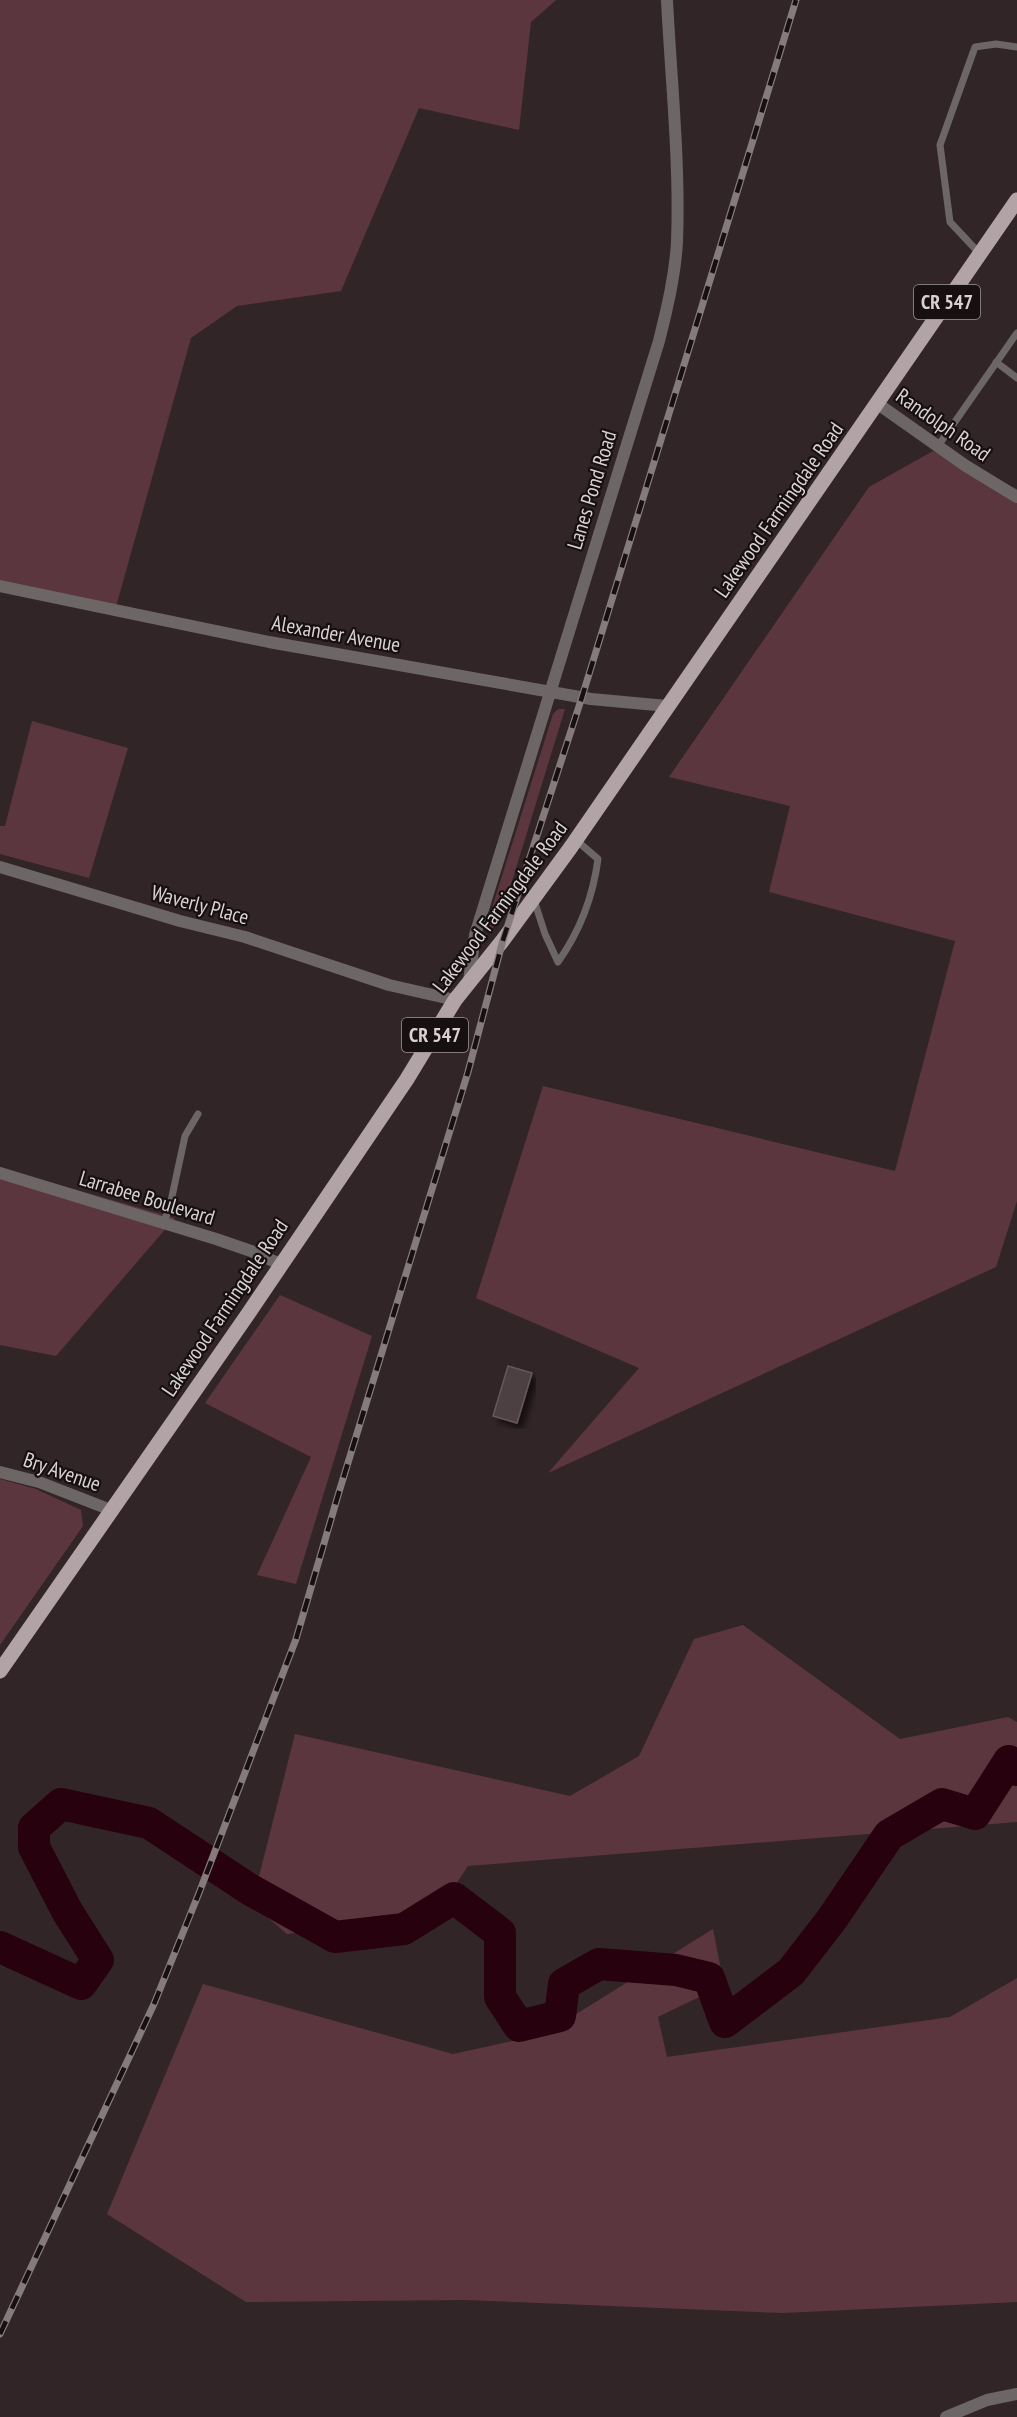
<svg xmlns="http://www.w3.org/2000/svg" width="1017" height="2417" viewBox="0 0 1017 2417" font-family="'PT Sans Narrow',sans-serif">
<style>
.green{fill:#5c363f}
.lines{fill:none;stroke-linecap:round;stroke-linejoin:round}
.river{stroke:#28010e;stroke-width:32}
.building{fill:#4e4043;stroke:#67575a;stroke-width:1.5;filter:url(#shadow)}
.service{stroke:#6d6667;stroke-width:7}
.minor{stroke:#6d6667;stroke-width:12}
.tertiary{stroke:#6d6667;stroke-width:12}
.primary{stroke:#b2a3a6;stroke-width:15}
.rail-casing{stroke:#857a7c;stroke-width:7}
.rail{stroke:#161011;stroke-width:4.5;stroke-dasharray:14;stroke-linecap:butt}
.labels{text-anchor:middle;stroke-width:4.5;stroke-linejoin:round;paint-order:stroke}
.shield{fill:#161011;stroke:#9f9798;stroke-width:1.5}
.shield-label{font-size:20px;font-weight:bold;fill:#dad1d2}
.street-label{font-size:21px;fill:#dad1d2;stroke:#161011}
</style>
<defs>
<filter id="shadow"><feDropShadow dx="5.5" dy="5.5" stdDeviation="3" flood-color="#0009"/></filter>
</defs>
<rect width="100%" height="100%" fill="#322528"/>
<path class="green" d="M0 0H556L531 22 519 130 419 108 341 291 237 306 191 338 116 607 0 583Z
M933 451 1017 489V1201L996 1267 548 1473 639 1368 476 1298 543 1086 895 1171 955 941 769 892 790 806 669 777 869 487Z
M558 709H565L501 917 489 933 485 930 553 714Z
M32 721 128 748 89 878 0 854V826H5Z
M0 1168 175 1218 56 1356 0 1345Z
M280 1295 372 1336 296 1584 257 1575 311 1457 205 1403Z
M0 1479 36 1489 81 1510 83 1526 0 1645Z
M743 1625 900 1739 1008 1717 1017 1722V1822L468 1866 435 1916 287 1934 252 1904 295 1734 570 1796 639 1756 694 1639Z
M713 1929 724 1985 658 2017 667 2057 950 2017 1017 1978V2302L783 2313 464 2300 246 2302 107 2214 203 1984 453 2054 544 2034Z"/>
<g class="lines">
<path class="river" d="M0 1947 81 1984 98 1960 67 1911 34 1847V1828L61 1804 149 1823 249 1889 335 1937 404 1929 454 1898 500 1933V1997L519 2026 560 2016 564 1984 599 1964 676 1970 709 1978 725 2022 791 1972 832 1919 889 1835 942 1804 975 1814 1009 1761 1017 1770"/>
</g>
<path class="building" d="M508 1366 532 1373 517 1423 493 1416Z"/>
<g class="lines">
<path class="service" d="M980 254 950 222 940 145 975 47 996 44 1017 47
M996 362 1017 378
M938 446 1017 333
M534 900 545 934 558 962C580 931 593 897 598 859L576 840
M164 1223 171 1201 185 1136 198 1114"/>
<path class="minor" d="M878 404 966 466 1017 497
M0 867 180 921 245 937 389 985 455 1000
M0 1173 216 1239 251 1251 280 1264
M0 1472 39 1482 111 1510
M946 2417 987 2400 1017 2394"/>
<path class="tertiary" d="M0 586 269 642 591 699 667 706
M469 981 475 935 659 341C667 309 675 276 677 242 680 162 671 80 667 0"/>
<path class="primary" d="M0 1671 248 1314 407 1079 455 1000 503 940 571 847 1017 200"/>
<defs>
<path id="rail" d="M0 2334 154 2004 199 1893 296 1639 339 1492 468 1072 503 940 582 697 796 0"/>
</defs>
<use href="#rail" class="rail-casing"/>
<use href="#rail" class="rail"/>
</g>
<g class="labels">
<g class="shield">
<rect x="914" y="285" width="66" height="34" rx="4.5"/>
<rect x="402" y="1018" width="66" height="34" rx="4.5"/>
</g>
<g class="shield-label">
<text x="947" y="309">CR 547</text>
<text x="435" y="1042">CR 547</text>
</g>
<g class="street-label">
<text transform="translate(943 425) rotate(35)" y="7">Randolph Road</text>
<text transform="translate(592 490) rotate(-73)" y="7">Lanes Pond Road</text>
<text transform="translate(779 510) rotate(-55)" y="7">Lakewood Farmingdale Road</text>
<text transform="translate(336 634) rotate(10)" y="7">Alexander Avenue</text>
<text transform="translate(200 905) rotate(15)" y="7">Waverly Place</text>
<text transform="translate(500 907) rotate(-53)" y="7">Lakewood Farmingdale Road</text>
<text transform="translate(147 1198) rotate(17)" y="7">Larrabee Boulevard</text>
<text transform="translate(225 1308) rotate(-56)" y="7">Lakewood Farmingdale Road</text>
<text transform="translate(62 1472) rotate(19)" y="7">Bry Avenue</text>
</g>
</g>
</svg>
